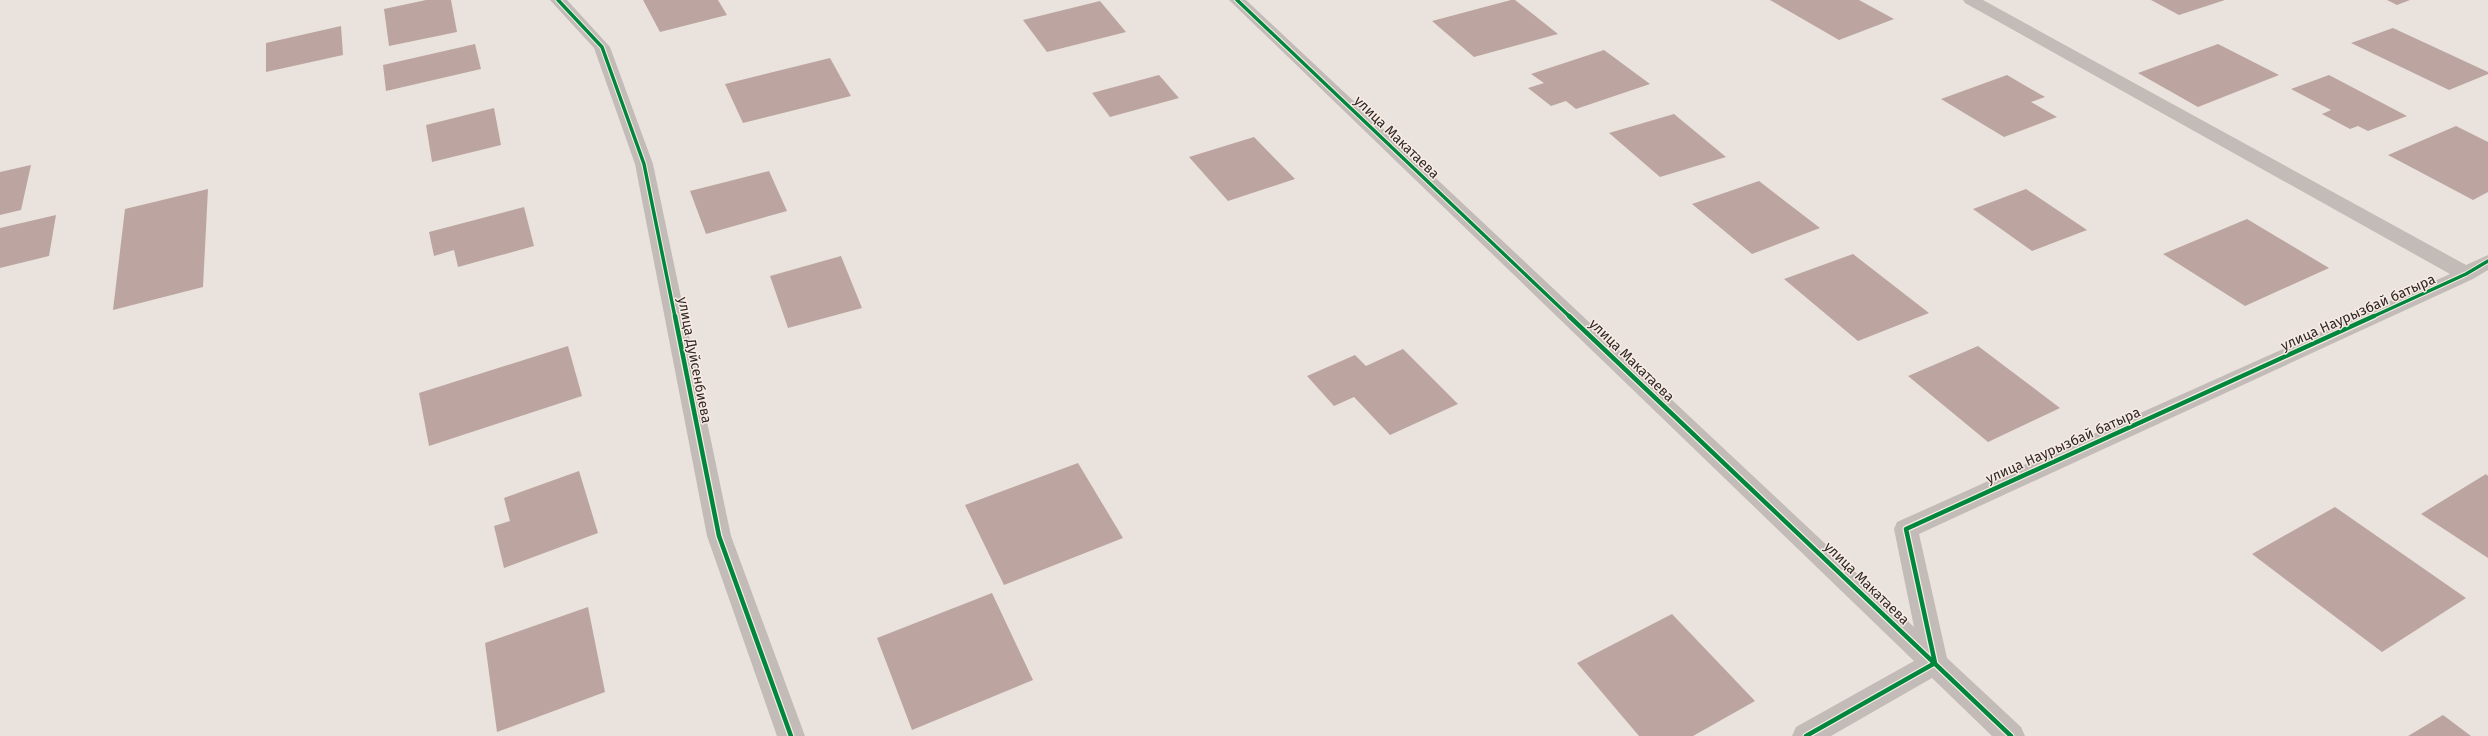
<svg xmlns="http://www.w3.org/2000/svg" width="2488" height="736" viewBox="0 0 2488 736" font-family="'Fira Sans',sans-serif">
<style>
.building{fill:#bca5a0}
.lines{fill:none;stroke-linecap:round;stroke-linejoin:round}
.minor{fill:#c2bbb7;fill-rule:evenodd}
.cycleway-far1-casing{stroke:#f7ece4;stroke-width:5.5}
.cycleway-casing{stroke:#f7ece4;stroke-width:7}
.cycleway-far1{stroke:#00873e;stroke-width:3.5}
.cycleway{stroke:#00873e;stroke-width:4.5}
.labels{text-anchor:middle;stroke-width:3;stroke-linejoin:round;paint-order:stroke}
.street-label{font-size:14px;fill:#322826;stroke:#f7ece4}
</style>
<rect width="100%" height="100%" fill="#eae3dd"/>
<path class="building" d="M426 0H451L457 32 389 46 384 9Z
M643 0H718L727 15 660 32Z
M1511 0H1515L1558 34 1474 57 1432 21Z
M1770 0H1859L1894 19 1839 40Z
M2151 0H2225L2179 15Z
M2387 0H2410L2397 5Z
M1100 1 1126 32 1047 52 1023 20Z
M341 26 343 55 266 72V43Z
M2393 28 2488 72V74L2449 90 2351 43Z
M475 44 481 69 386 91 383 65Z
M2218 44 2279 75 2198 107 2138 73Z
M1604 50 1650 84 1576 109 1566 101 1551 106 1528 88 1544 83 1531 74Z
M830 58 851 96 743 123 725 84Z
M1159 75 1179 98 1110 117 1092 93Z
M2007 75 2045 97 2031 102 2057 117 2004 137 1941 99Z
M2329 75 2407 116 2368 131 2358 126 2350 129 2322 114 2331 110 2291 89Z
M494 108 501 145 432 162 426 125Z
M1674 114 1726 157 1660 177 1609 133Z
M2456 126 2488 142V192L2473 200 2388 155Z
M1254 137 1295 179 1228 201 1189 157Z
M31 165 21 210 0 215V172Z
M769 171 787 211 706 234 690 191Z
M1759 181 1820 228 1752 254 1692 204Z
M208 189 203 287 113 310 125 209Z
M2026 189 2087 230 2032 251 1973 209Z
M524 207 534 246 458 267 454 250 434 256 429 232Z
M56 215 49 256 0 268V228Z
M2247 219 2329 268 2245 306 2163 254Z
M1853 254 1929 313 1858 341 1784 279Z
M841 256 862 308 788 328 770 276Z
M568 346 582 396 429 446 419 393Z
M1978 346 2060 408 1988 442 1908 376Z
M1403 349 1458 404 1390 435 1354 397 1334 406 1307 376 1355 355 1366 366Z
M1078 463 1123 538 1004 585 965 505Z
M579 471 598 533 504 568 494 526 510 521 504 498Z
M2486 474 2488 476V558L2421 514Z
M2335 507 2466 598 2382 652 2252 554Z
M992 593 1033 680 912 730 877 638Z
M588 607 605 692 497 732 485 643Z
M1672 614 1755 701 1693 736H1639L1577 663Z
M2443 715 2471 736H2408Z"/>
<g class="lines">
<path class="minor" d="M550 0H567L610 47 653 164 731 536 805 736H777L707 536 635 164 594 48Z
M1229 0H1246L1914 627 1894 529 1897 522 2450 274 1965 3 1963 0H1983L2466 265 2488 255V270L2473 279 1919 534 1947 658 2021 727 2025 736H1992L1932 678 1831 736H1792L1796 727 1914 661Z"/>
<defs>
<path id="cycleway-far1" d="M558 0 602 47 644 164 675 317
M1237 0 1570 317
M2372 317 2466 274 2488 261"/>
<path id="cycleway" d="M675 316 719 536 791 736
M1569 316 2011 736
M1806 736 1935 663 1906 529 2374 316"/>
</defs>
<use href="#cycleway-far1" class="cycleway-far1-casing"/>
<use href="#cycleway" class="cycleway-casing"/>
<use href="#cycleway-far1" class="cycleway-far1"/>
<use href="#cycleway" class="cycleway"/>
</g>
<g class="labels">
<g class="street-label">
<text transform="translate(1397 137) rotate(44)" y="5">улица Макатаева</text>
<text transform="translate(2358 312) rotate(-24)" y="5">улица Наурызбай батыра</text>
<text transform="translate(695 360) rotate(79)" y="5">улица Дуйсенбиева</text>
<text transform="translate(1632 360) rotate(44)" y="5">улица Макатаева</text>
<text transform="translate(2063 445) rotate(-24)" y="5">улица Наурызбай батыра</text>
<text transform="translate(1867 583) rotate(44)" y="5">улица Макатаева</text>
</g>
</g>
</svg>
